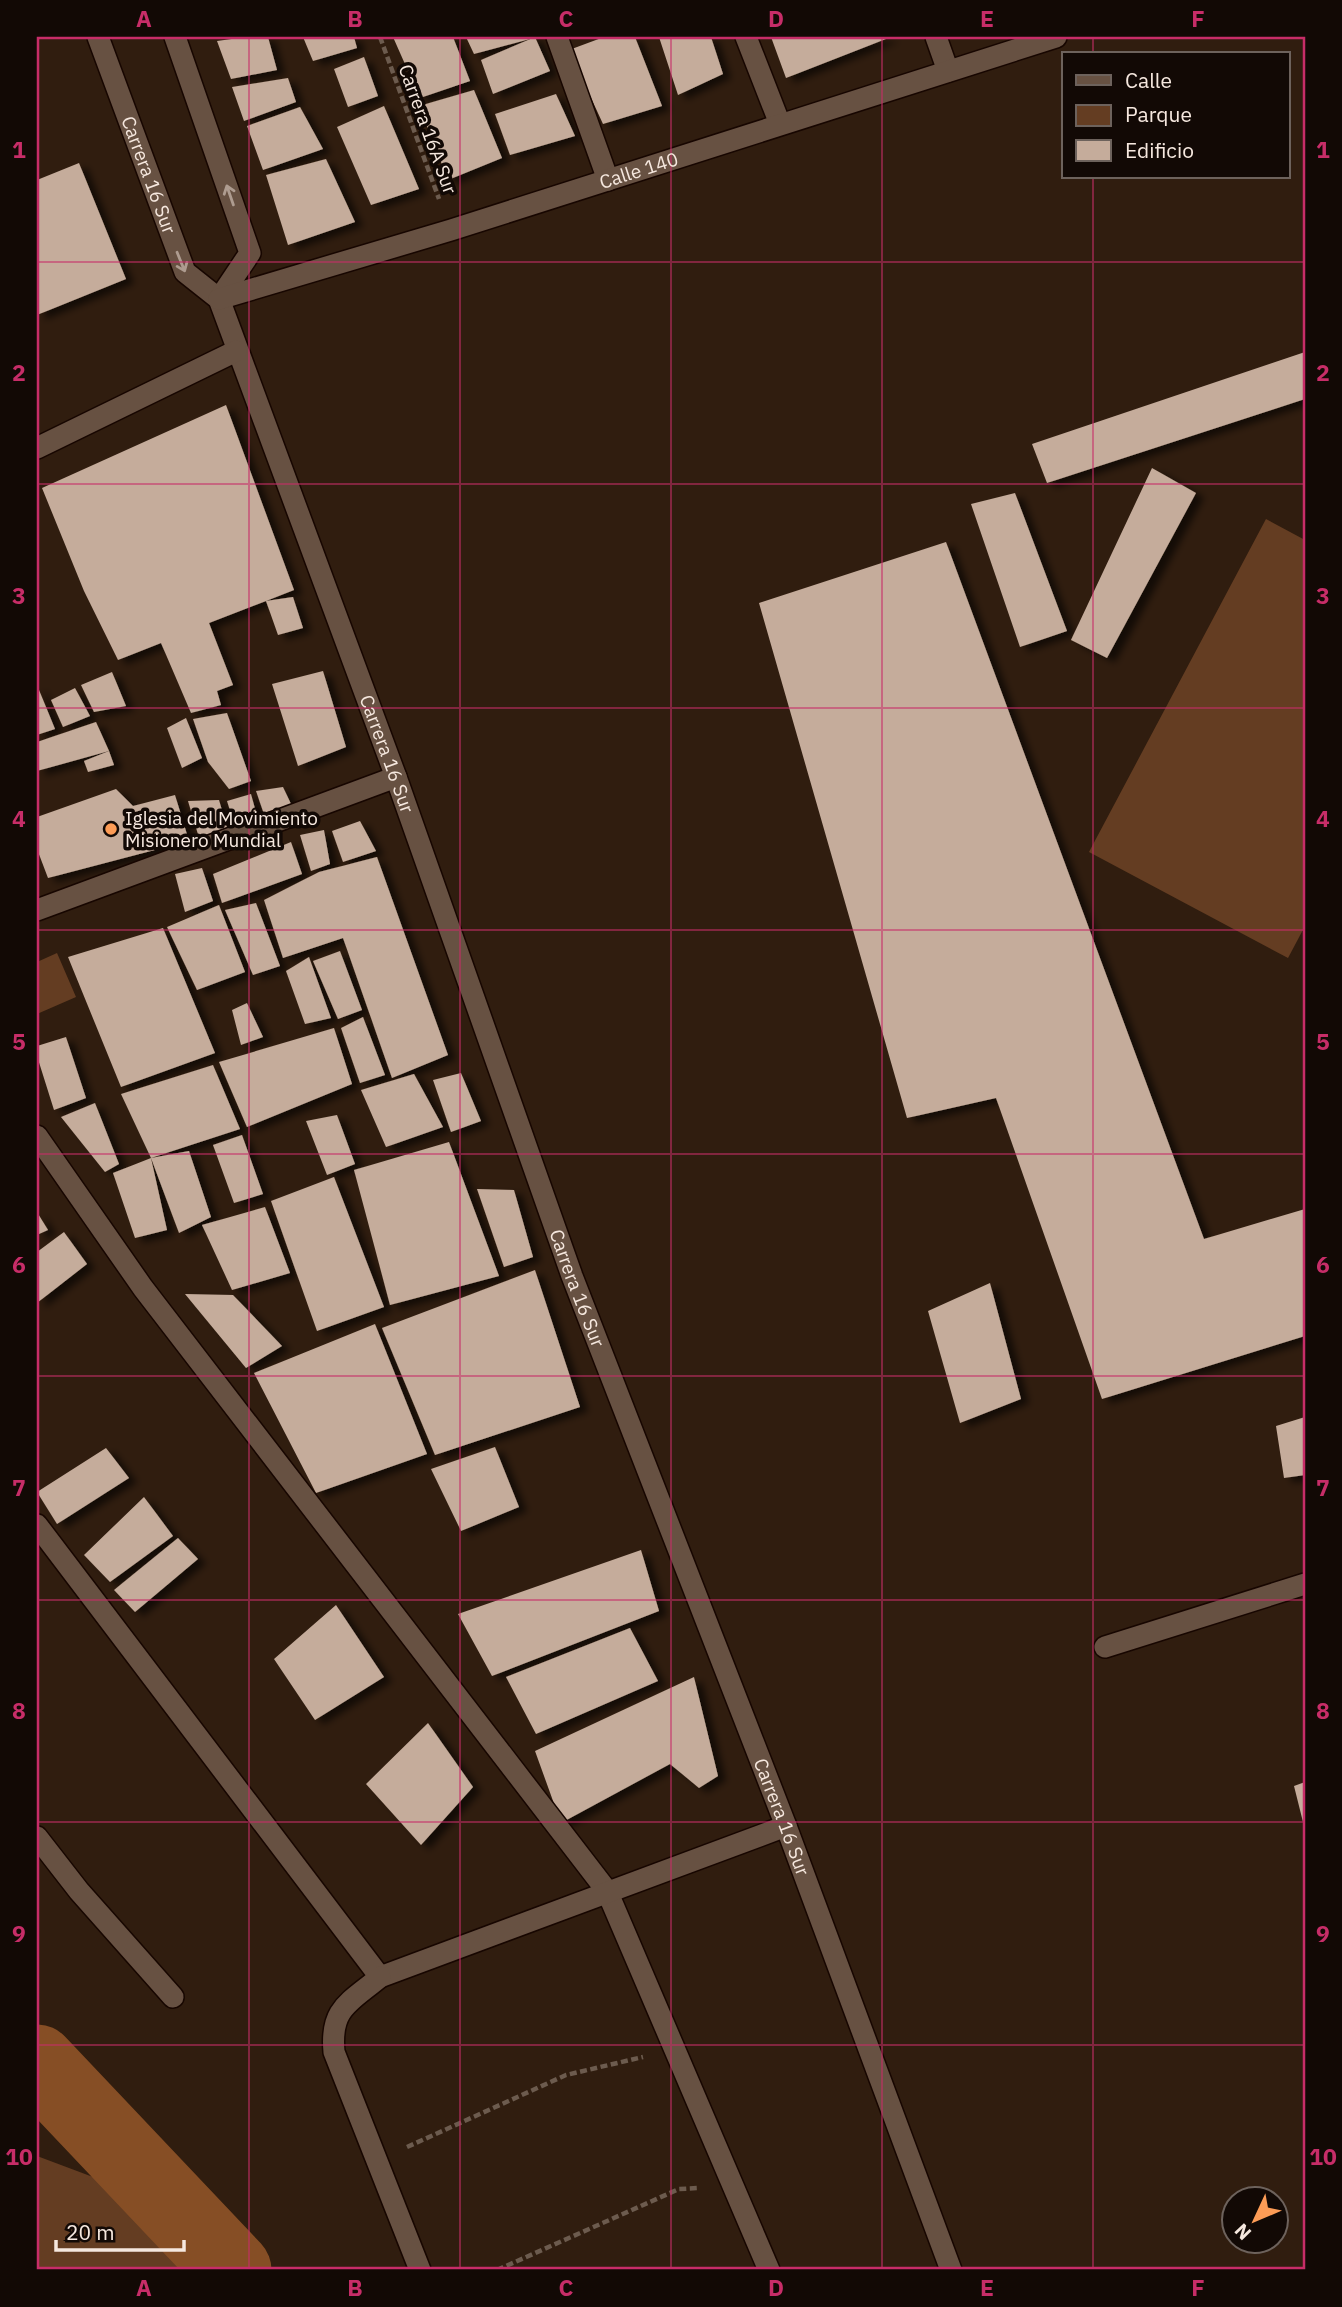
<svg xmlns="http://www.w3.org/2000/svg" width="1342" height="2307" viewBox="0 0 1342 2307" font-family="'IBM Plex Sans',sans-serif">
<style>
.green{fill:#643d22}
.lines{fill:none;stroke-linecap:round;stroke-linejoin:round}
.river{stroke:#864e25;stroke-width:77}
.building{fill:#c5ac9b;filter:url(#shadow)}
.lane-casing{stroke:#170600;stroke-width:24}
.street-casing{stroke:#170600;stroke-width:24}
.path{stroke:#6c5b4e;stroke-width:4.5;stroke-dasharray:7 3.5;stroke-linecap:butt}
.lane{stroke:#675142;stroke-width:21}
.street{stroke:#675142;stroke-width:21}
.oneway{stroke:#ae9c90}
.grid{fill:none;stroke:#c72d68;stroke-width:2;stroke-opacity:0.55}
.poi-dot{fill:#fd9c56;stroke:#120905;stroke-width:2.5}
.labels{text-anchor:middle;stroke-width:7;stroke-linejoin:round;paint-order:stroke}
.street-label{font-size:19px;fill:#f6e8df;stroke:#120905}
.poi-label{font-size:19px;fill:#f6e8df;stroke:#120905;text-anchor:start}
.neatline{fill:none;stroke:#c72d68;stroke-width:2.5}
.grid-label{font-size:23px;text-anchor:middle;font-weight:bold;fill:#c72d68}
</style>
<defs>
<filter id="shadow"><feDropShadow dx="8" dy="4.5" stdDeviation="3.5" flood-color="#0009"/></filter>
</defs>
<rect width="100%" height="100%" fill="#301d0f"/>
<path class="green" d="M1266 519 1305 540V926L1288 958 1089 852Z
M57 953 76 997 37 1014V962Z
M37 2156 109 2183 182 2270H37Z"/>
<g class="lines">
<path class="river" d="M37 2063 233 2270"/>
</g>
<path class="building" d="M246 37H268L277 70 231 79 217 41Z
M303 37H354L357 48 313 61Z
M393 37H453L470 81 420 98Z
M466 37H534V38L474 54Z
M535 37 550 71 493 94 481 60Z
M604 37H635L662 106 603 124 569 50Z
M659 37H711L723 74 678 95Z
M771 37H891L786 78Z
M364 57 378 96 348 107 334 69Z
M288 78 296 102 244 121 232 87Z
M474 90 502 158 448 180 419 106Z
M556 94 575 136 510 155 495 114Z
M384 106 419 189 371 205 337 127Z
M300 107 323 149 263 170 247 126Z
M326 159 355 222 288 245 266 175Z
M79 163 126 279 37 315V180Z
M1305 352V399L1047 483 1032 444Z
M226 405 294 590 266 601 293 597 303 628 278 635 266 601 209 623 233 685 217 691 221 705 191 713 161 643 118 660 84 591 42 488Z
M1152 468 1196 493 1107 658 1071 640Z
M1015 493 1067 631 1020 647 971 504Z
M946 542 1204 1239 1305 1209V1336L1102 1399 996 1098 907 1118 759 603Z
M323 671 346 747 298 766 272 684Z
M112 672 126 706 94 712 81 685Z
M37 685 55 729 37 735Z
M75 688 90 716 63 727 51 700Z
M227 713 251 781 229 789 208 762 193 719Z
M186 718 202 758 182 768 167 728Z
M96 722 109 751 37 771V742Z
M109 751 114 765 88 772 84 761Z
M283 787 291 804 265 817 256 791Z
M116 789 133 806 175 795 189 841 48 878 37 849V817Z
M251 794 257 816 235 826 227 801Z
M219 800 229 834 200 841 188 801Z
M360 821 376 851 343 862 332 831Z
M324 830 330 864 311 871 300 835Z
M291 842 302 874 222 903 213 874Z
M377 857 448 1055 392 1078 343 938 283 958 264 900 319 872Z
M202 868 213 901 185 912 175 874Z
M256 903 280 966 253 975 225 910Z
M219 905 245 972 197 990 167 927Z
M163 928 215 1053 121 1087 68 957Z
M340 951 362 1010 338 1019 313 961Z
M309 957 331 1018 305 1024 286 971Z
M247 1003 263 1037 241 1045 232 1010Z
M363 1017 385 1075 360 1083 341 1028Z
M334 1028 352 1084 247 1127 219 1062Z
M66 1037 86 1098 54 1110 37 1056V1046Z
M213 1065 240 1129 151 1158 189 1151 211 1217 179 1233 151 1158 167 1230 135 1238 113 1173 151 1158 121 1094Z
M461 1073 481 1121 451 1132 433 1080Z
M414 1074 443 1127 386 1147 361 1090Z
M95 1103 119 1164 105 1172 61 1117Z
M337 1115 355 1164 327 1175 306 1121Z
M242 1135 263 1194 234 1203 213 1145Z
M449 1142 499 1276 390 1305 354 1170Z
M334 1177 384 1307 317 1331 271 1201Z
M477 1189 514 1190 533 1257 504 1267Z
M265 1207 290 1273 232 1290 202 1225Z
M37 1212 48 1230 37 1235Z
M64 1232 87 1264 37 1303V1252Z
M535 1270 580 1407 435 1455 382 1328Z
M990 1283 1021 1399 960 1423 928 1311Z
M185 1294 233 1295 282 1346 246 1368Z
M375 1324 427 1454 316 1493 254 1373Z
M1305 1417V1475L1284 1478 1276 1426Z
M495 1447 519 1507 461 1531 431 1469Z
M106 1448 129 1478 57 1524 37 1492Z
M144 1497 173 1536 110 1582 84 1555Z
M178 1538 198 1559 135 1612 114 1590Z
M641 1550 659 1611 492 1676 458 1614Z
M336 1605 384 1677 315 1720 274 1659Z
M630 1628 658 1681 536 1734 506 1677Z
M694 1677 718 1776 699 1788 670 1764 561 1823 535 1751Z
M428 1723 473 1787 421 1845 366 1784Z
M1305 1782V1826H1304L1294 1786Z"/>
<g class="lines">
<defs>
<path id="lane" d="M1105 1647 1305 1584"/>
<g id="street">
<path id="s1" d="M98 37 185 272 219 299 396 777 572 1276 786 1826 951 2270"/>
<path d="M175 37 250 253 219 299"/>
<path d="M557 37 608 180"/>
<path d="M746 37 780 124"/>
<path d="M936 37 948 71"/>
<path id="s2" d="M219 299 451 230 1056 37"/>
<path d="M37 448 236 351"/>
<path d="M37 910 396 777"/>
<path d="M37 1136 143 1288 607 1891 769 2270"/>
<path d="M37 1525 380 1977 786 1826"/>
<path d="M37 1837 79 1891 173 1997"/>
<path d="M380 1977C349 2003 330 2008 334 2052L420 2270"/>
</g>
</defs>
<use href="#lane" class="lane-casing"/>
<use href="#street" class="street-casing"/>
<path class="path" d="M380 37 439 199
M407 2147 566 2075 643 2057
M497 2270 679 2189 699 2188"/>
<use href="#lane" class="lane"/>
<use href="#street" class="street"/>
</g>
<defs><path id="oneway-shaft" d="M-6 0H5M1.5-3L5.5 0L1.5 3" fill="none" stroke-width="1.6" stroke-linecap="round" stroke-linejoin="round" transform="scale(1.75)"/></defs>
<g class="oneway">
<use href="#oneway-shaft" transform="translate(230 195) rotate(-109)"/>
<use href="#oneway-shaft" transform="translate(181 262) rotate(68)"/>
</g>
<path class="grid" d="M249 37V2270M460 37V2270M671 37V2270M882 37V2270M1093 37V54M1093 177V2270M37 262H1305M37 484H1305M37 708H1305M37 930H1305M37 1154H1305M37 1376H1305M37 1600H1305M37 1822H1305M37 2045H1305"/>
<circle class="poi-dot" cx="111" cy="829" r="7"/>
<g class="labels">
<g class="street-label">
<text transform="translate(428 129) rotate(70)" y="7">Carrera 16A Sur</text>
<text dy="7" stroke="none"><textPath href="#s2" startOffset="439">Calle 140</textPath></text>
<text dy="7" stroke="none"><textPath href="#s1" startOffset="147">Carrera 16 Sur</textPath></text>
<text dy="7" stroke="none"><textPath href="#s1" startOffset="779">Carrera 16 Sur</textPath></text>
<text dy="7" stroke="none"><textPath href="#s1" startOffset="1346">Carrera 16 Sur</textPath></text>
<text dy="7" stroke="none"><textPath href="#s1" startOffset="1913">Carrera 16 Sur</textPath></text>
</g>
<g class="poi-label">
<text x="125" y="825">Iglesia del Movimiento<tspan x="125" dy="22">Misionero Mundial</tspan></text>
</g>
</g>
<rect width="1342" height="2307" fill="none" stroke="#120905" stroke-width="77"/>
<rect x="1062" y="52" width="228" height="126" fill="#120905" stroke="#6d625c" stroke-width="2"/>
<rect x="1076" y="75" width="35" height="10" fill="#675142" stroke="#6d625c" stroke-width="2"/>
<text x="1125" y="88" font-size="21" fill="#f6e8df">Calle</text>
<rect x="1076" y="105" width="35" height="21" fill="#643d22" stroke="#6d625c" stroke-width="2"/>
<text x="1125" y="122" font-size="21" fill="#f6e8df">Parque</text>
<rect x="1076" y="140" width="35" height="21" fill="#c5ac9b" stroke="#6d625c" stroke-width="2"/>
<text x="1125" y="158" font-size="21" fill="#f6e8df">Edificio</text>
<g transform="translate(1255 2220) rotate(226)"><circle r="33" fill="#120905" stroke="#6d625c" stroke-width="2"/>
<path d="M0-5L12 26L0 18L-12 26Z" fill="#fd9c56"/>
<text y="-10" font-size="19" font-weight="bold" text-anchor="middle" fill="#f6e8df">N</text>
</g>
<path d="M56 2240v10h128v-10" fill="none" stroke="#f6e8df" stroke-width="3.5"/>
<text x="66" y="2240" font-size="21" fill="#f6e8df" stroke="#120905" stroke-width="5" paint-order="stroke">20 m</text>
<rect x="38" y="38" width="1266" height="2230" class="neatline"/>
<g class="grid-label">
<text x="144" y="27">A</text>
<text x="355" y="27">B</text>
<text x="566" y="27">C</text>
<text x="776" y="27">D</text>
<text x="987" y="27">E</text>
<text x="1198" y="27">F</text>
<text x="19" y="158">1</text>
<text x="1323" y="158">1</text>
<text x="19" y="381">2</text>
<text x="1323" y="381">2</text>
<text x="19" y="604">3</text>
<text x="1323" y="604">3</text>
<text x="19" y="827">4</text>
<text x="1323" y="827">4</text>
<text x="19" y="1050">5</text>
<text x="1323" y="1050">5</text>
<text x="19" y="1273">6</text>
<text x="1323" y="1273">6</text>
<text x="19" y="1496">7</text>
<text x="1323" y="1496">7</text>
<text x="19" y="1719">8</text>
<text x="1323" y="1719">8</text>
<text x="19" y="1942">9</text>
<text x="1323" y="1942">9</text>
<text x="19" y="2165">10</text>
<text x="1323" y="2165">10</text>
<text x="144" y="2296">A</text>
<text x="355" y="2296">B</text>
<text x="566" y="2296">C</text>
<text x="776" y="2296">D</text>
<text x="987" y="2296">E</text>
<text x="1198" y="2296">F</text>
</g>
</svg>
